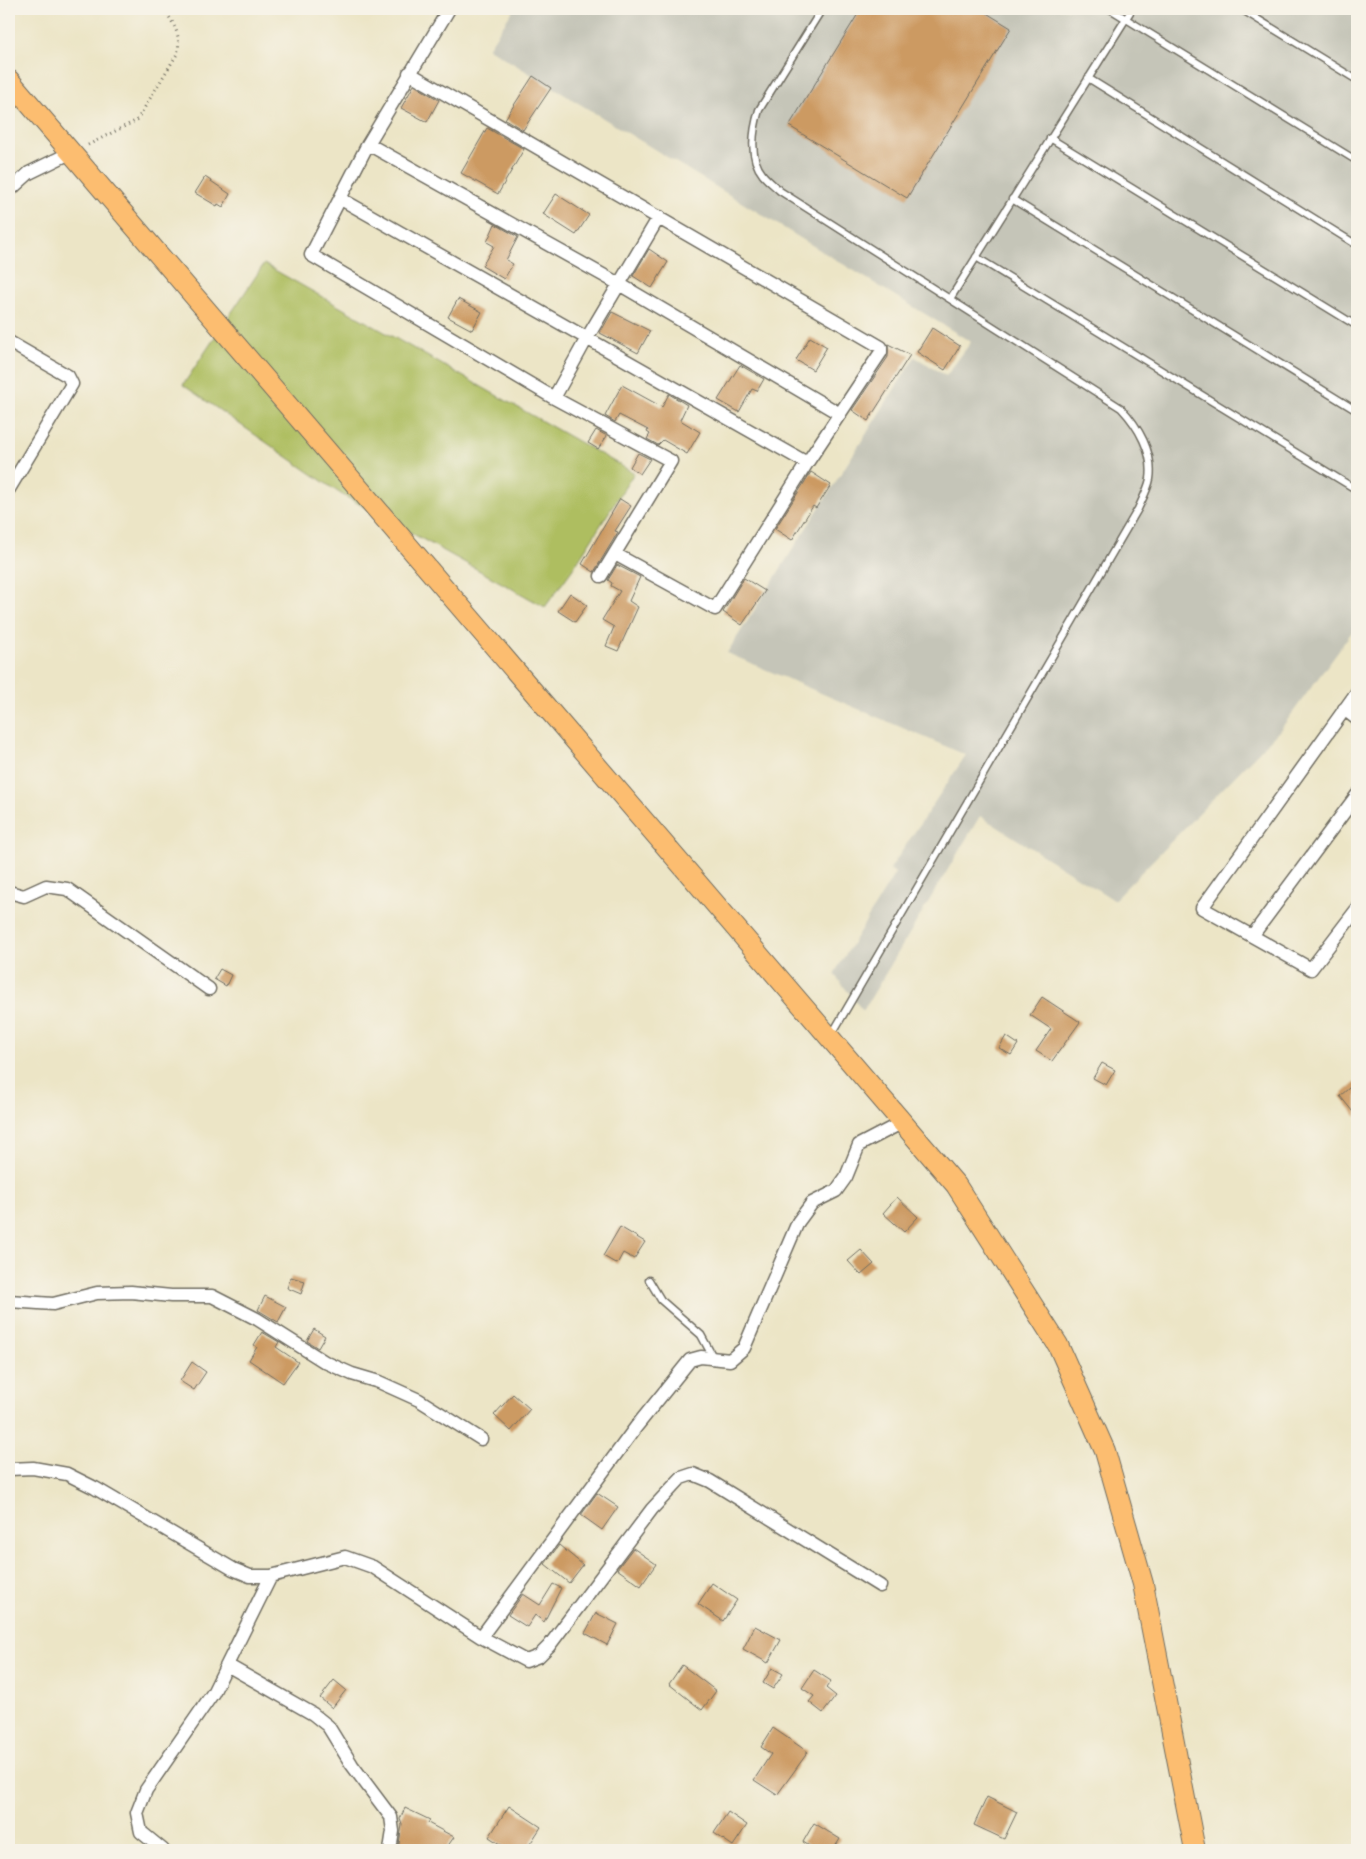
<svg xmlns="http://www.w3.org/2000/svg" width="1366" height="1859" viewBox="0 0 1366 1859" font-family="Itim,sans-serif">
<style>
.industrial{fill:#c5c5b8}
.green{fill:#aebe61;stroke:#6c7446}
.building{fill:#cc9a62}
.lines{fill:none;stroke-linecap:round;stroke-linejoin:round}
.service-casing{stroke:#6f6c61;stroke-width:9}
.minor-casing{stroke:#6f6c61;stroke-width:15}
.primary-casing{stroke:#6f6c61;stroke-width:22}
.path{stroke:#6f6c61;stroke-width:3;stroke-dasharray:1 4;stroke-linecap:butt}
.service{stroke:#fff;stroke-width:6}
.minor{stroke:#fff;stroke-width:12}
.primary{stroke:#fcbd6f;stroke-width:20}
</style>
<rect width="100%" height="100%" fill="#f7f3e8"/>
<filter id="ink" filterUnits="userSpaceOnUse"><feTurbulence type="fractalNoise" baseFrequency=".02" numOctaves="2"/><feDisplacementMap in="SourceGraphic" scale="10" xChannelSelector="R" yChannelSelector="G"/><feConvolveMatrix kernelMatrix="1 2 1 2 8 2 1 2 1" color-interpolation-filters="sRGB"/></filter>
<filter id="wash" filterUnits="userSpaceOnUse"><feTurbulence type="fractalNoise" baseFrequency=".0096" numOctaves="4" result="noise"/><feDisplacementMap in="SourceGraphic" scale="20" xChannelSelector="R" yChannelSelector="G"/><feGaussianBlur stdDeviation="1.12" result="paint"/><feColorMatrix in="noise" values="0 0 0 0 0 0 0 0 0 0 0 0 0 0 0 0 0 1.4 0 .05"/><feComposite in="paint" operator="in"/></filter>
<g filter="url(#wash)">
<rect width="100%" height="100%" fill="#ece5c6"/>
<path class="industrial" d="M514 9H1357V625L1280 730 1114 900 980 816 863 1011 834 974 895 873 890 869 966 755 727 653 915 357 946 376 971 342 488 48Z"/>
<path class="green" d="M264 264 634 473 572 570 545 607 341 494 183 385Z"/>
<g id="blocks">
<path class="building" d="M861 9H980L1011 28 907 198 789 126Z
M533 76 551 88 523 130 505 119Z
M414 85 439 100 427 122 401 108Z
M487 128 524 149 498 194 461 173Z
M205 177 230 194 223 207 218 204 217 206 195 193Z
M556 194 589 215 576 235 543 214Z
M495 224 518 237 506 260 513 264 504 279 482 266 494 246 487 242Z
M649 249 668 262 652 288 633 276Z
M458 299 482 312 472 330 448 317Z
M612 312 650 331 638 353 600 333Z
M932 328 960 346 945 370 917 352Z
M810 337 827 347 813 370 796 360Z
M888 344 910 355 868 421 852 410 888 357Z
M740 365 764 379 757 391 752 389 739 412 718 400Z
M622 385 662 407 669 394 687 405 680 420 700 432 687 454 663 440 658 445 647 439 650 434 647 432 648 430 619 415 615 422 605 416Z
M596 430 607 436 598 449 588 443Z
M638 453 650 459 640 474 630 467Z
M811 472 831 485 816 508 813 506 792 540 775 529Z
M620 499 631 506 615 531 618 532 594 572 582 564Z
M617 565 640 577 629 601 638 607 618 651 606 646 614 627 602 620 620 591 611 586 612 583 608 580Z
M744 578 765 591 742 625 723 612Z
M570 593 587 605 575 622 558 611Z
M220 969 231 975 226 986 214 979Z
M1042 997 1080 1022 1052 1061 1036 1051 1051 1029 1030 1015Z
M1006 1036 1018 1044 1011 1055 999 1048Z
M1102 1063 1115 1070 1106 1085 1093 1078Z
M1357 1081V1117L1340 1096Z
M897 1197 918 1217 904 1232 883 1213Z
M620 1227 645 1242 634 1259 623 1253 617 1264 603 1256Z
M861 1250 874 1264 861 1275 848 1261Z
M291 1277 305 1281 301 1294 287 1288Z
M265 1296 286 1307 278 1322 258 1310Z
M314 1329 325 1336 318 1348 307 1341Z
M262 1332 279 1342 276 1347 298 1362 283 1383 249 1360 257 1347 254 1345Z
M192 1362 206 1372 194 1390 180 1381Z
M513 1394 530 1409 511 1431 494 1415Z
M597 1493 618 1507 602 1530 581 1515Z
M559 1545 583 1565 569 1583 545 1564Z
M633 1548 656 1564 641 1586 617 1569Z
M712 1583 737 1600 723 1621 698 1604Z
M553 1584 561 1588 544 1622 535 1615 527 1627 508 1615 523 1594 540 1605Z
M596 1613 618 1624 607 1645 585 1633Z
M755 1626 781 1640 768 1663 743 1649Z
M682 1665 716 1691 702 1710 669 1684Z
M772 1668 783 1674 773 1689 763 1683Z
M814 1670 831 1681 826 1688 836 1696 823 1713 809 1702 814 1696 802 1688Z
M334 1680 346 1690 332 1708 320 1698Z
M773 1728 808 1752 777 1795 754 1780 771 1754 761 1747Z
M987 1797 1017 1812 1004 1839 974 1825Z
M509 1806 541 1827 526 1850H509L489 1837Z
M405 1808 430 1820 428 1823 454 1837 445 1850H398L402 1825 400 1819Z
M728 1812 747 1825 733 1846 714 1833Z
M814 1823 840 1839 833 1850H816L803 1842Z"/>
</g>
</g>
<g filter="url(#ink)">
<use href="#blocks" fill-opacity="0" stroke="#6f6c61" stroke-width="1"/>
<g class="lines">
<defs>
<path id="service" d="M822 9 759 110C753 130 748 157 763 175 768 181 775 186 780 191L1121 408C1138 426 1154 453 1150 479 1148 489 1142 500 1138 509L832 1034
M1110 9 1357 161
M1241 9 1357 80
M1088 78 1357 245
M1050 138 1357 326
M1012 199 1357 411
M976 257 1357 490
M950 299 1132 9
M649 1280 661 1300 701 1335 714 1359"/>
<path id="minor" d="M449 9 368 144 311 255 554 398 671 461 601 576
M409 73 881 347V352L807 463 715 609 615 554
M368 144 619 284 840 414
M9 191 29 173 70 153
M341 199 807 463
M9 342 68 376 72 384 9 489
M554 398 587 338 659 217
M1357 692 1202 908 1311 969 1357 909
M1344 709 1357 719
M9 892 24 896 46 886 67 889 209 989
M1252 936 1357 795
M9 1301 53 1304 97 1293 131 1292 171 1296H212L257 1319 325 1362 352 1374 379 1382 419 1400 481 1439
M9 1469 33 1468 67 1474 95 1488 233 1569 250 1576H271L345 1557 373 1567 481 1637 526 1661 539 1656 549 1646 652 1509 681 1478 693 1474 710 1481 880 1586
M481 1637 636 1427 690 1360 701 1357 730 1360 744 1348 798 1222 812 1203 836 1191 846 1177 859 1145 903 1122
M227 1665 313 1714 328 1726 352 1765 391 1817 393 1831 390 1850
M163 1850 141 1832 137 1813 146 1790 213 1693 271 1576"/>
<path id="primary" d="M9 80 956 1185 1058 1345 1105 1451 1143 1584 1195 1850"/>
</defs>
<use href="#service" class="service-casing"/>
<use href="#minor" class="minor-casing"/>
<use href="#primary" class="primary-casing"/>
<path class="path" d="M88 145 137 120 177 54C182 36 174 24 164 9"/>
<use href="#service" class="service"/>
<use href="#minor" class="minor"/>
<use href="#primary" class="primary"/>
</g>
</g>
<rect width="1366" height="1859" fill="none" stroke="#f7f3e8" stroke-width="30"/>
</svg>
